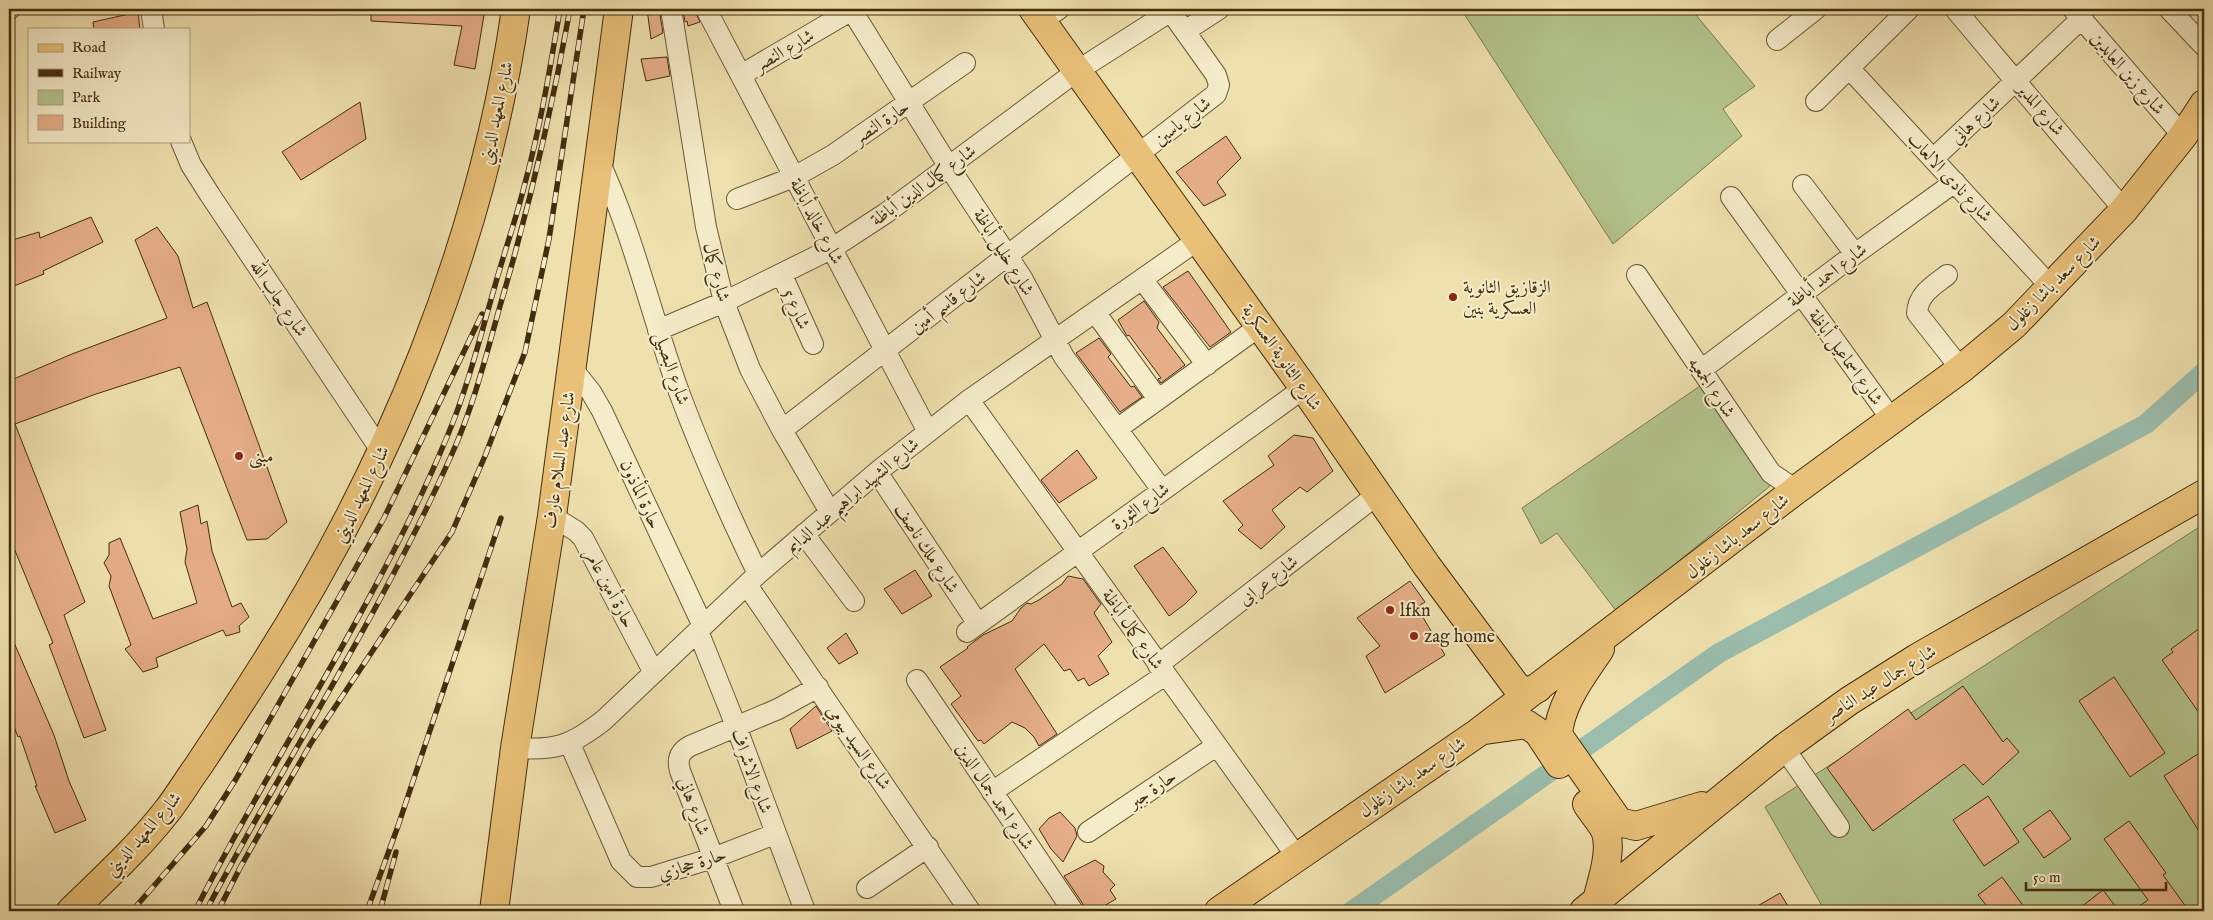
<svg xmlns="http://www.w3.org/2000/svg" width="2213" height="920" viewBox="0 0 2213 920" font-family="'IM FELL English',Amiri,serif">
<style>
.green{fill:#b4c48e;stroke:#7b784e}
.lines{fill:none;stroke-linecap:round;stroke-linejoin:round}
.canal{stroke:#9abdad;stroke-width:20}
.building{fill:#e6ae88;stroke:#422c0d}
.minor-casing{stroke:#6d5935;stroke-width:22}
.primary-casing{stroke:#422c0d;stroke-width:30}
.trunk-casing{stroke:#422c0d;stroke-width:30}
.minor{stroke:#f5ecca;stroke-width:20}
.primary{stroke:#e8c077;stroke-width:28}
.trunk{stroke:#e8c077;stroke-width:28}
.rail-casing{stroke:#422c0d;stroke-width:5.5}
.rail{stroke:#f5ecca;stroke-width:4;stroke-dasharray:11;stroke-linecap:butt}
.poi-dot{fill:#8f2418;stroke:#f5ecca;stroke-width:2}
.labels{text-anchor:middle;stroke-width:4;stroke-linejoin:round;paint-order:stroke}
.street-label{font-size:18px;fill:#422c0d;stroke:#f5ecca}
.poi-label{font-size:18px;fill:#422c0d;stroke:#f5ecca;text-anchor:start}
</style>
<rect width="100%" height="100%" fill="#efe1ae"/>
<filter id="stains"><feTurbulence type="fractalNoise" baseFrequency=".004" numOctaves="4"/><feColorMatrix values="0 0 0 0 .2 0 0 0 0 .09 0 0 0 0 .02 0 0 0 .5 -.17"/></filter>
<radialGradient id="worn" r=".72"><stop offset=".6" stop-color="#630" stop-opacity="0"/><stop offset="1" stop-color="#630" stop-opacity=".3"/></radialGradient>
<path class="green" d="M1461 9H1691L1755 86 1723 109 1742 136 1613 244Z
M1700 386 1770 486 1617 612 1557 533 1541 544 1522 508Z
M2204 524V911H1825L1765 807Z"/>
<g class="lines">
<path class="canal" d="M1352 911 1719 653 2146 424 2204 372"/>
</g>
<path class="building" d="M371 9H485L475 69 454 65 462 26 371 21Z
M647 9H659L663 33 651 39Z
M683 9H694L700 22 688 26 687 21 685 22Z
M138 12 140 29H94L93 22Z
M667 57 670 76 646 81 641 59Z
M360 102 366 139 301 180 282 152Z
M1226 136 1241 158 1217 182 1226 195 1204 206 1176 172Z
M91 217 103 242 43 271 44 274 9 288V241L39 232 40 238Z
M157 227 178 256 193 308 207 302 287 522 267 539 247 540 180 367 96 394 15 424 85 602 64 615 106 730 84 738 49 645 53 643 9 536V381L72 354 167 318 135 240Z
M1188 271 1231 332 1210 347 1163 287Z
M1144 301 1159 322 1157 328 1185 365 1161 383 1158 379 1161 378 1129 335 1127 336 1118 320Z
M1099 338 1111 354 1108 357 1131 387 1134 386 1142 397 1120 412 1076 353Z
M1294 435 1313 438 1333 471 1307 492 1300 487 1272 510 1285 527 1261 549 1238 530 1243 525 1223 501 1274 465 1268 456Z
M1077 450 1097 478 1059 503 1041 480Z
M198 505 201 524 207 521 212 551 232 607 241 603 249 617 239 626 240 632 226 636 223 630 156 658 158 667 143 672 125 649 131 645 109 586 111 576 104 563 109 555V543L120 538 153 619 197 603 185 562 187 549 180 512Z
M1163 547 1197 592 1185 604 1169 616 1134 566Z
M915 570 932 596 902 614 884 589Z
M1068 576 1083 579 1101 604 1094 613 1112 642 1098 656 1109 674 1089 686 1084 678 1078 681 1070 669 1064 671 1044 644 1015 669 1057 734 1039 746 1034 737 1025 728 1012 722 984 744 981 740 978 741 951 704 961 696 940 667 968 648 967 647 983 635 1012 621 1021 608 1027 603 1031 604 1039 600 1062 584Z
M1410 581 1425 602 1417 607 1445 655 1385 693 1366 656 1380 646 1357 618Z
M2204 625V720L2162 660 2173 652 2171 649Z
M9 631 54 735 69 781 86 820 55 833 35 786H37L20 736 18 737 9 714Z
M846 633 858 653 839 664 827 648Z
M2114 677 2165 753 2130 777 2079 701Z
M1963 686 2003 742 2007 738 2019 752 1983 785 1964 764 1873 831 1827 768 1908 709 1916 720Z
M816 706 832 731 797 749 790 729Z
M2204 750V839L2164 776Z
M1988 796 2019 842 1984 866 1953 820Z
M2050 810 2071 839 2044 858 2023 829Z
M1060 812 1075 828 1077 836 1063 862 1051 849 1039 829 1049 818Z
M2129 821 2166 873 2163 875 2189 911H2132L2148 900 2104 839Z
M1095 860 1104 866 1103 872 1115 885 1110 890 1116 899 1097 910 1085 911 1083 904 1064 876Z
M2002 877 2027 911H1991L1978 895Z
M2103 890 2119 911H2076Z
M1780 893 1791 911H1749Z"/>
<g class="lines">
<defs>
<path id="minor" d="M9 9H10
M151 9 154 29
M671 9 706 227 724 302 750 369 782 430 830 512
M706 9 928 432
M851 9 949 167 1022 278 1064 357 1162 490
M1955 9 2124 210
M2073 9 2183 136
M2169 9 2204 46
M1041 21 1059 9
M1185 31 1219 9
M1777 40 1816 9
M1849 68 2051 287
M741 75 852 10
M1816 101 1909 9
M181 141 191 165 210 195 382 452
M598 159C633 233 651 315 679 392 702 454 729 514 758 574
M1933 159 2081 19
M1803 185 1855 254
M1731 197 1892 420
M737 199 794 177 833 155 965 63
M782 275 813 344
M1637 275 1771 473 1796 490
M1947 275C1933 286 1918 294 1917 313L1961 369
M1142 279 1207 365
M1095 312 1158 399
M658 330 724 302 831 249 886 213 1077 71 1171 11
M571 367 591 392 602 411 703 626
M1701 370 1855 254 1955 182
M969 400 1297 857
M1117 429 1260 326
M782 430 1216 94 1219 85 1216 75 1169 9
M877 472 978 624
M552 516 576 531 583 538 654 673
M804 534 854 601
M747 585 970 911
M698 631 736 726 805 911
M967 632 1304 388
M1158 665 1378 494
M917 680 1073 911
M570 744 621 861 637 877H651L713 858 775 834
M515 748C557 751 572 745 604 720L758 574 877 472 969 400 1198 240
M1784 748 1839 827
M992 792 1165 675
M1088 832 1216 746
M867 888 928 847
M734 911 680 771C677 760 679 752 690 746L778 709 818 687"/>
<path id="primary" d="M1033 9 1304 388 1427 566 1516 686 1525 692 1538 688
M71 911C104 879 138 848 167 811 178 797 188 780 199 765 220 733 241 702 261 670 389 470 482 245 516 9
M494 911 515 748 552 516 619 9"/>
<path id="trunk" d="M1600 649C1583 675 1560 703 1558 735L1619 822 1636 826 1702 806
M1485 730 1526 724 1538 732 1559 764
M1587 804C1592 812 1600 821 1605 830 1613 849 1602 881 1597 900
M1219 911 1479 732 1796 490 1961 369 2014 325 2124 210 2183 136 2204 104
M1584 911 1784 748 1849 701 1917 658 2204 494"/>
</defs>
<use href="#minor" class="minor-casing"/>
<use href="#primary" class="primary-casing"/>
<use href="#trunk" class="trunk-casing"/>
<use href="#minor" class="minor"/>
<use href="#primary" class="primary"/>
<use href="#trunk" class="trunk"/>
<defs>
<path id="rail" d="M132 911 206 826 236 779 384 518 482 314
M195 911C276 752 378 602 447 437 468 387 481 334 496 282 505 250 516 219 524 187 540 129 550 69 560 9
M206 911C286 759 381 613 451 456 473 408 486 356 500 306 529 208 552 109 570 9
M218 911 241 866 311 743 452 532 485 456 525 352 549 239 584 9
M367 911 398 826 501 518
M380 911 396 852"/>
</defs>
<use href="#rail" class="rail-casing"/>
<use href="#rail" class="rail"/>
</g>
<g class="poi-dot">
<circle cx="1453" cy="297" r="5"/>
<circle cx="239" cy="456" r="5"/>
<circle cx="1390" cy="610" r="5"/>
<circle cx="1414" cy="636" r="5"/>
</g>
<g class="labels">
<g class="street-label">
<text transform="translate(784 50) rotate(-30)" y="6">شارع النصر</text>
<text transform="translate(2128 73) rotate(49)" y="6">شارع زين العابدين</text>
<text transform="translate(2041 109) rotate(50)" y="6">شارع المدير</text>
<text transform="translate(496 113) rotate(-78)" y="6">شارع المعهد الديني</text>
<text transform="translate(1975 120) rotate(-43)" y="6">شارع هاني</text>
<text transform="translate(1182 121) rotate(-38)" y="6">شارع ياسين</text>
<text transform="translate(881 122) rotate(-34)" y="6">حارة النصر</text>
<text transform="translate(1950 177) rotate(47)" y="6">شارع نادى الالعاب</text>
<text transform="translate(923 185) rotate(-36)" y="6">شارع كمال الدين أباظة</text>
<text transform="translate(817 221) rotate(62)" y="6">شارع خالد أباظة</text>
<text transform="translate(1004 252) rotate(58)" y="6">شارع خليل أباظة</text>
<text transform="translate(717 272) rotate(75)" y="6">شارع كمال</text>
<text transform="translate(1827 275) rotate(-37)" y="6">شارع احمد أباظة</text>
<text transform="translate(2053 283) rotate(-45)" y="6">شارع سعد باشا زغلول</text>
<text transform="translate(279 298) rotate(56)" y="6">شارع جاب الله</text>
<text transform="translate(948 302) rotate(-38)" y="6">شارع قاسم أمين</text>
<text transform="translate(797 309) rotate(66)" y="6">شارع 5</text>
<text transform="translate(1282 357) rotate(55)" y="6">شارع الثانوية العسكرية</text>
<text transform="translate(1846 357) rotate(54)" y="6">شارع اسماعيل أباظة</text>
<text transform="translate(672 368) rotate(71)" y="6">شارع البصيلى</text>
<text transform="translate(1712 387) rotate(56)" y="6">شارع الجمعيه</text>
<text transform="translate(559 460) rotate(-82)" y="6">شارع عبد السلام عارف</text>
<text transform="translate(361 494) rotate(-64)" y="6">شارع المعهد الديني</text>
<text transform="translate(641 494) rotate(65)" y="6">حارة المأذون</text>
<text transform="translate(852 495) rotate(-40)" y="6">شارع الشهيد ابراهيم عبد الدايم</text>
<text transform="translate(1140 506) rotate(-36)" y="6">شارع الثورة</text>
<text transform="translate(1737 536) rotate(-38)" y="6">شارع سعد باشا زغلول</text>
<text transform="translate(927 548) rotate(57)" y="6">شارع ملك ناصف</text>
<text transform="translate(1268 580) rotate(-38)" y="6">شارع عرابى</text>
<text transform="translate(610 588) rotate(62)" y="6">حارة أمين عامر</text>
<text transform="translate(1133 629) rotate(55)" y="6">شارع كمال أباظة</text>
<text transform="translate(1880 683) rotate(-32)" y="6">شارع جمال عبد الناصر</text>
<text transform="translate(859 747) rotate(55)" y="6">شارع السيد بيومي</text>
<text transform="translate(752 771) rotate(70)" y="6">شارع الاشراف</text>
<text transform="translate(1412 777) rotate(-35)" y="6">شارع سعد باشا زغلول</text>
<text transform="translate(1152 789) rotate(-34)" y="6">حارة جبر</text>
<text transform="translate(995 796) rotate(56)" y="6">شارع احمد جمال الدين</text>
<text transform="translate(694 806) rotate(69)" y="6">شارع هاني</text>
<text transform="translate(143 834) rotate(-49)" y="6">شارع المعهد الديني</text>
<text transform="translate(692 864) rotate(-18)" y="6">حارة حجازي</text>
</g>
<g class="poi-label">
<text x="1463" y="293">الزقازيق الثانوية<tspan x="1463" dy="21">العسكرية بنين</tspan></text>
<text x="249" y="462">مبنى</text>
<text x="1400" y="616">lfkn</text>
<text x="1424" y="642">zag home</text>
</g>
</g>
<rect width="2213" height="920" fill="none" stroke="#efe1ae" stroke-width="30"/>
<rect x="10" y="10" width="2193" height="900" fill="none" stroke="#422c0d" stroke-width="2.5"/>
<rect x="15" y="15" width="2183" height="890" fill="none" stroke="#422c0d"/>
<rect x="28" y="28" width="162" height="115" fill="#f5ecca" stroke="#ad9f7e"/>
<rect x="38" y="44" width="25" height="8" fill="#e8c077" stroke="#ad9f7e"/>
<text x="72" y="52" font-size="15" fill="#422c0d">Road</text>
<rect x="38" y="69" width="25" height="8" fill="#422c0d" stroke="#ad9f7e"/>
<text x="72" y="78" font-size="15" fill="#422c0d">Railway</text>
<rect x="38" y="90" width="25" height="15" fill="#b4c48e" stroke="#ad9f7e"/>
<text x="72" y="102" font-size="15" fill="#422c0d">Park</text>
<rect x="38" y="115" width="25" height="15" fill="#e6ae88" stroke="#ad9f7e"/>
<text x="72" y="128" font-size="15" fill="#422c0d">Building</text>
<path d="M2026 882v8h140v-8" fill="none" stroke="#422c0d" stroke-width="2.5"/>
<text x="2033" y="882" font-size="15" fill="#422c0d" stroke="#f5ecca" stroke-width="4" paint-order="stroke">50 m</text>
<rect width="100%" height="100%" filter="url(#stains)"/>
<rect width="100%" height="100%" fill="url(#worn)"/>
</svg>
